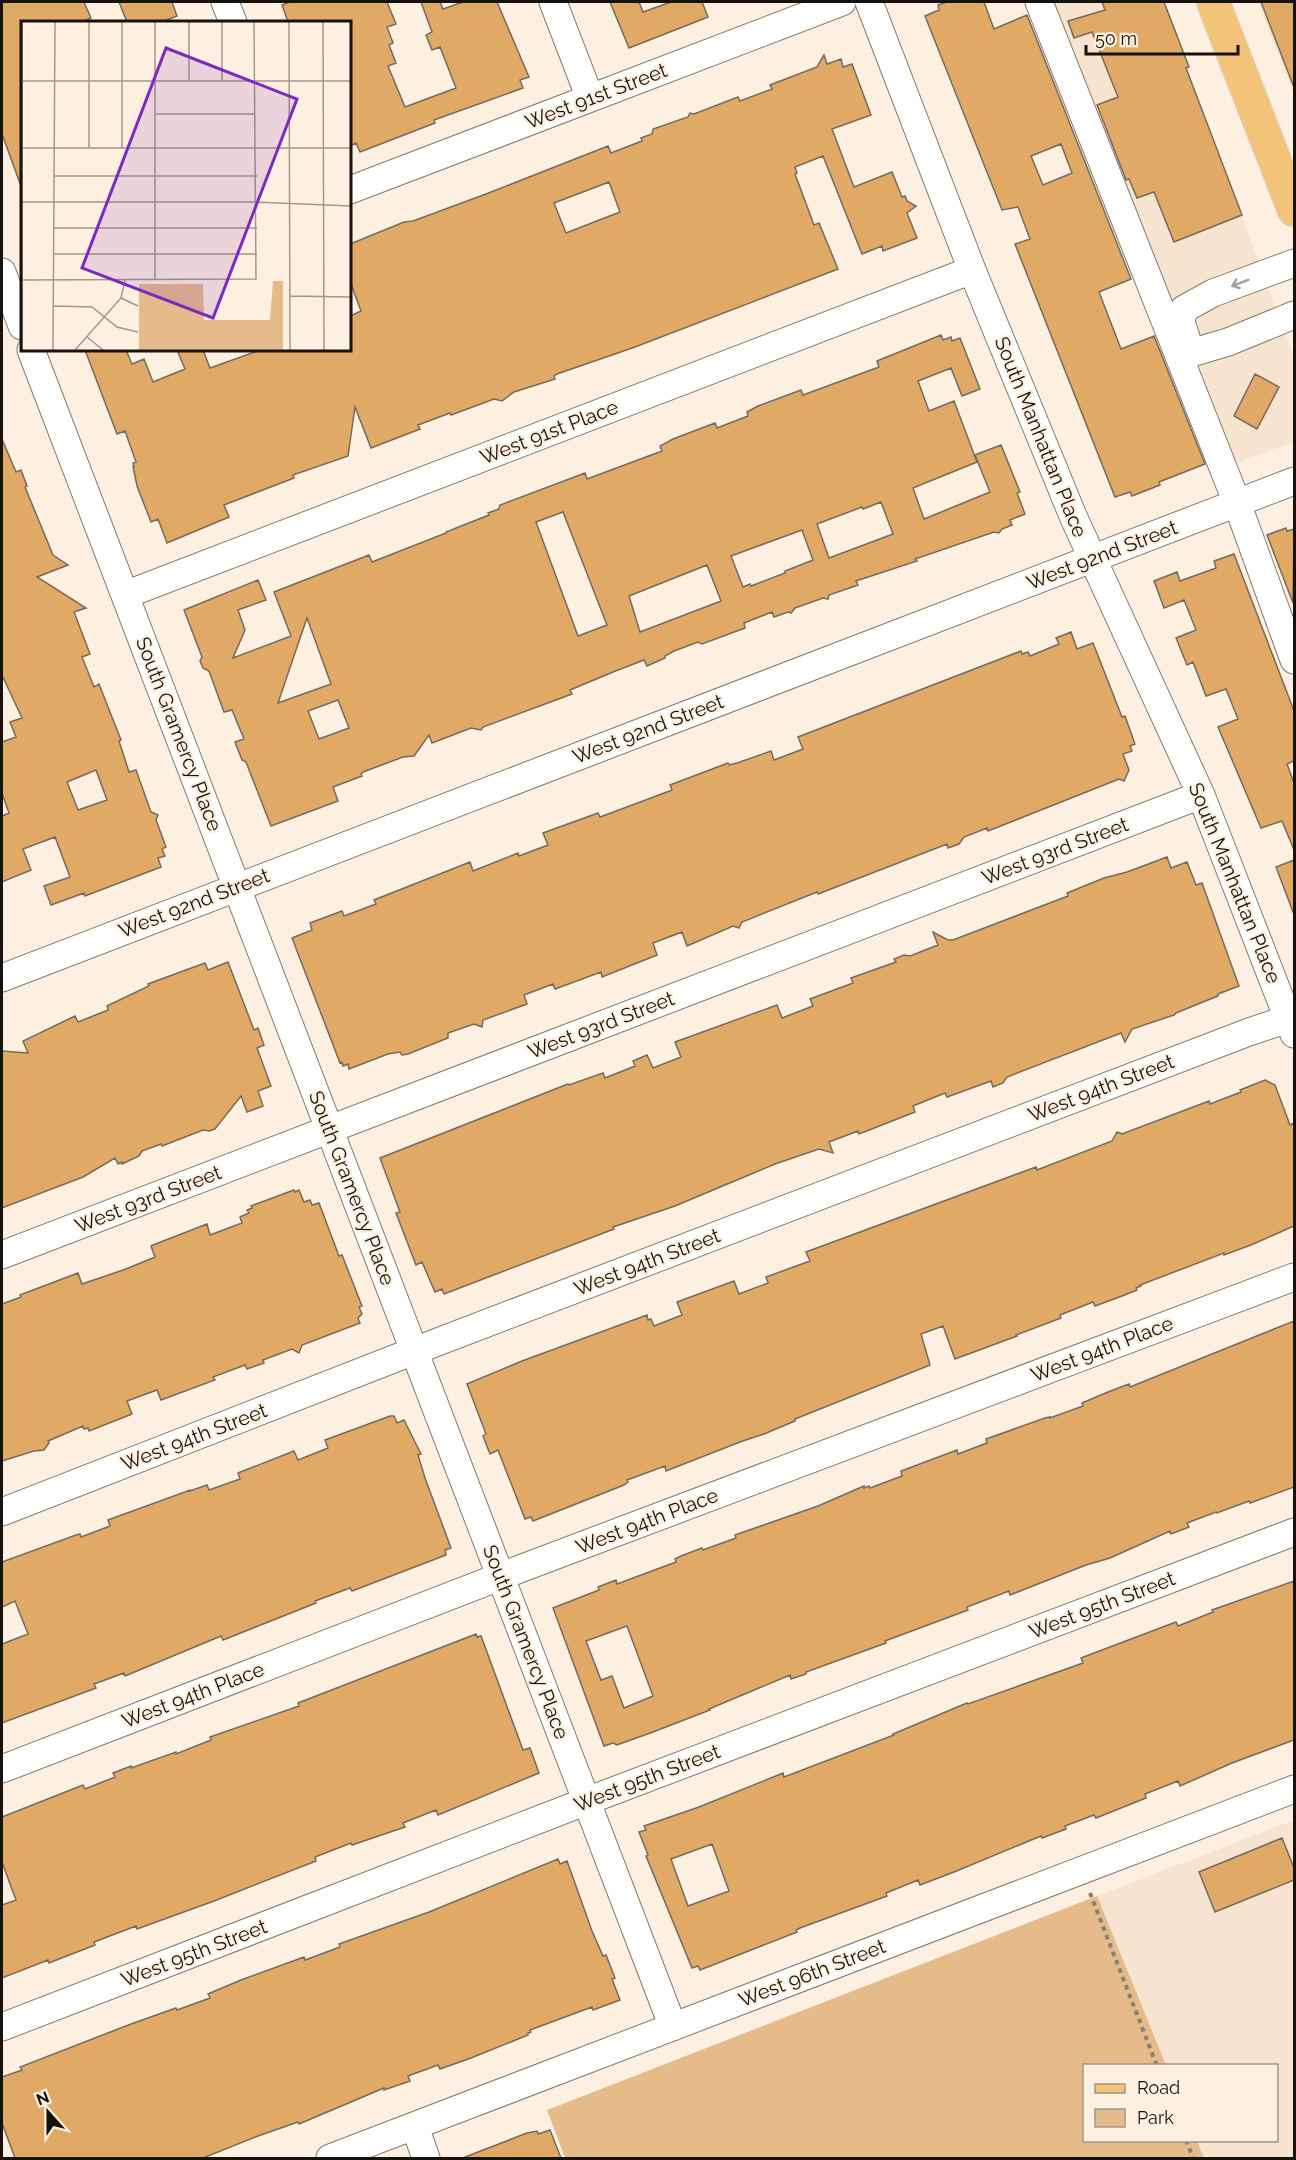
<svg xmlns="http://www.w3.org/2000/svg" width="1296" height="2160" viewBox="0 0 1296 2160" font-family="Raleway,sans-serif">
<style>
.built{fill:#f7e4d0}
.green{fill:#e5bb8a}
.building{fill:#e0a966;stroke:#766a5d;stroke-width:1.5;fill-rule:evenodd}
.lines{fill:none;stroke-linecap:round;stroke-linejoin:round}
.minor-casing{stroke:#85796c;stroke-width:29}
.major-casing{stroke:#dad9d8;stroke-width:35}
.path{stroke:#887f75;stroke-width:4;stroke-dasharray:4.5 4.5;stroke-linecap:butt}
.minor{stroke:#fff;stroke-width:27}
.major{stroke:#f4c37a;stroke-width:33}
.oneway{stroke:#a2a09e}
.labels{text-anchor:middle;stroke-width:4.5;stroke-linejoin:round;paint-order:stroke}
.street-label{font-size:20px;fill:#16120d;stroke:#fef0e1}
.inset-road{fill:none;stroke:#a1978c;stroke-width:1.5}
.view{fill:#7b2cbf;fill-opacity:0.15;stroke:#7b2cbf;stroke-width:3}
.inset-edge{fill:none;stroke:#16120d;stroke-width:3}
</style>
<rect width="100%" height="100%" fill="#fef0e1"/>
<path class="built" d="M1050 2H1162L1294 356V442L1229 466Z
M1258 2H1294V96Z
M1294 1820V2158H1204L1197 2141 1276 2140V2066L1166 2065 1097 1896Z"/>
<path class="green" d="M1097 1896 1166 2065 1084 2066V2140L1197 2141 1204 2158H565L547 2110Z"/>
<path class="building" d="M2 2H84L91 18 81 22H22L21 186 2 134Z
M119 2H172L177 16 161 22H127Z
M290 2H387L396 24 387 27 393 43 389 45 396 63 388 66 405 107 456 88 440 47 432 50 426 35 432 32 421 2H440L443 9 463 2H497L529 77 520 80 523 88 434 120 435 123 360 152 356 143 350 146V22H288L282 5Z
M610 2H639L643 12 671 2H702L708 17 629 48Z
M947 2H984L994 29 1027 15 1131 279 1099 292 1121 349 1154 336 1205 464 1159 482 1160 485 1132 496 1130 492 1115 497 1015 244 1030 239 1018 207 1002 210 925 16 939 10 938 5ZM1061 144 1072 173 1043 185 1031 156Z
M1102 2H1164L1189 67 1186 68 1242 215 1174 242 1154 192 1137 198 1129 179 1126 180 1097 105 1118 97 1092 32 1074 38 1068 21 1105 10Z
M1261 2H1294V84L1293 85Z
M824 55 827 64 841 59 843 67 852 64 871 115 832 129 854 187 892 172 902 197 905 196 907 201 916 206 907 213 917 238 883 251 882 246 862 254 823 156 795 167 797 173 795 174 814 225 819 223 838 269 635 347 557 374 554 376 555 379 514 392 502 401 494 399 451 415 450 413 418 425 420 429 371 448 355 407 348 456 293 475 294 478 224 505 229 517 167 543 158 519 151 522 137 486 133 467H134L133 463 136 462 125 431 117 434 85 350H126L132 364 144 359 153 382 185 369 177 350H203L210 368 260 350H350V316L361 311 350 281V244L404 222 413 221 486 194 608 146 611 153 642 141 641 138 652 134 653 129 688 117 690 113 694 114 738 97 740 101 772 89 770 85 817 67ZM609 182 620 212 566 233 554 203Z
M941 335 943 340 951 337 952 341 960 338 980 389 962 396 951 368 918 381 929 411 954 401 977 462 913 488 924 519 990 492 975 455 1001 445 1020 492 1017 493 1025 514 1010 520 1012 525 1002 529 999 533 994 532 915 559 917 561 856 581 858 585 829 595 828 599 823 598 795 608 791 613 788 612 774 617 772 612 744 623 745 628 702 644 698 642 674 651 665 656V658L647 666 644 660 613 672 570 690 572 694 483 727 481 730 471 728 432 743 429 735 414 756 403 757 363 772 361 774 362 776 333 787 338 801 271 826 246 762 242 760 235 742 244 739 232 710 224 712 209 671 203 668 200 661 202 657 184 610 258 580 266 600 238 610 245 630 233 658 291 636 274 592 369 555 372 562 446 533V532L489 515 488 513 499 509 500 505 585 473 587 479 662 451 660 446 673 439 715 423 717 428 748 416 747 412 758 406 801 390 803 395 879 367 877 361ZM881 502 893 534 829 558 817 524 862 507 863 509ZM563 512 607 625 578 636 536 522ZM802 530 813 560 785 571V573L751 586 750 584 743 587 731 556ZM707 565 721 601 640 632 629 596ZM307 618 331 684 278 703 296 650ZM338 700 349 728 319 739 308 711Z
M1255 374 1279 387 1257 429 1234 416Z
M2 439 16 472 21 470 27 486 25 487 53 555 68 565 37 577 86 608 74 612 90 654 82 657 94 687 99 684 121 740 119 741 129 772 136 770 151 812 158 815 156 820 166 847 162 849 165 856 158 858 161 867 85 896 84 893 51 905 44 886 70 877 55 837 23 849 31 870 2 882V816L9 813 2 793V742L16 737 10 722 22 718 2 675ZM96 770 107 800 78 810 67 782Z
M1286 528 1287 531 1294 529 1293 603 1267 535Z
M1234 554 1294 711V761L1287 764 1294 783V850L1282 821 1261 828 1218 727 1238 719 1226 689 1206 696 1193 662 1187 665 1176 638 1196 630 1184 600 1164 608 1154 581 1177 572 1180 581 1216 568 1214 561Z
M1071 632 1077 649 1093 643 1122 717 1125 716 1135 744 1130 746 1132 751 1123 754 1129 770 1124 781 1119 779 988 831 987 828 964 837 959 844 948 848 947 844 818 894 817 892 742 922 739 928 733 926 687 946 682 932 653 943 657 955 602 977 601 972 555 989 553 984 524 995 527 1004 483 1020 482 1027 474 1024 448 1033V1038L408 1054 402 1055 400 1052 388 1054 349 1069 348 1064 343 1066 342 1062 340 1063 292 938 312 930 310 923 342 911 344 916 376 904 374 900 470 862 473 871 518 853 519 856 548 845 543 833 598 813 600 817 643 801 672 790 670 785 728 763 729 765 737 763 771 751 774 760 803 749 798 737 1021 651 1022 654 1028 652 1030 656 1059 644 1056 638Z
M1167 857 1171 868 1187 862 1196 885 1202 883 1239 986 1218 994V996L1176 1013 1174 1015 1132 1029 1125 1042 1121 1033 1007 1077 1003 1083 993 1087 991 1081 947 1097 945 1093 913 1106 915 1112 859 1134 858 1131 829 1142 833 1153 819 1149 775 1164 675 1206 613 1227 614 1229 444 1294 442 1289 435 1292 422 1262 416 1265 396 1213 400 1212 380 1158 568 1084 569 1085 603 1073 605 1078 635 1066 633 1061 647 1055 653 1068 681 1057 675 1042 777 1005 782 1018 813 1006 810 999 853 983 851 978 896 962 894 959 904 955 910 956 938 945 933 932 948 940H953L1068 896 1067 893 1104 878 1127 872Z
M1294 860V912H1293L1276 867Z
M228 962 254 1030 258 1028 264 1045 257 1048 271 1086 258 1091 263 1106 247 1112 241 1096 215 1129 210 1131 203 1130 162 1146 161 1144 142 1151 139 1156 122 1164V1162L118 1164 115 1158 83 1177 2 1208V1051L28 1053 23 1041 75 1016 78 1022 108 1010 107 1006 149 986 148 984 205 963 208 970Z
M1265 1080 1275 1085 1290 1125 1294 1123V1226L1251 1245 1224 1255V1253L1140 1285 1141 1286 1136 1288 1137 1290 1122 1296 1095 1306 1093 1302 1060 1315 1061 1318 1016 1335 1017 1336 955 1359 943 1326 921 1334 930 1365 795 1419V1421L764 1434 740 1442 666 1471 665 1466 627 1480 628 1482 624 1485 533 1521 531 1517 525 1519 498 1450 490 1454 483 1436 486 1434 467 1384 522 1361 647 1315 648 1320 651 1319 654 1326 682 1315 677 1302 734 1281 739 1294 768 1283 766 1277 810 1261 806 1252 1036 1167 1037 1170 1112 1141 1117 1132 1122 1134 1209 1101 1210 1104 1241 1092 1240 1090Z
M294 1190 295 1192 299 1190 304 1202 310 1200 312 1205 319 1203 339 1256 342 1255 362 1306 359 1307 362 1314 358 1318 360 1323 302 1345 299 1353 292 1349 263 1360 264 1363 247 1369 245 1365 213 1377 215 1380 161 1400 157 1390 127 1401 132 1414 89 1431 88 1428 84 1429 83 1426 48 1441 49 1443 44 1450 34 1451 2 1461V1304L21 1297 20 1295 78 1273 82 1284 126 1269 155 1257 151 1246 153 1245 207 1224 210 1235 242 1223 240 1217 249 1213 247 1210 252 1208 251 1206Z
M1294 1321V1487L1250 1503 1249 1501 1217 1513 1216 1512 1187 1523 1189 1527 1171 1534 1170 1531 1110 1558 1086 1565 1010 1595 1009 1591 967 1607 968 1610 885 1641 886 1643 806 1672V1674L791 1679 790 1675 709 1709 710 1710 653 1732 617 1745 613 1743 604 1746 553 1608 599 1590 598 1587 616 1580 617 1584 676 1562 675 1559 681 1556 702 1548 703 1550 736 1538 735 1535 818 1506 864 1486V1488L869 1486 870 1488 902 1476 901 1471 957 1450 958 1454 987 1443 986 1439 1045 1418 1050 1417V1418L1083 1406 1082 1403 1108 1392 1129 1384 1130 1387ZM627 1626 653 1696 624 1708 612 1676 601 1680 586 1641Z
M390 1416H394L397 1423 404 1420 421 1454 418 1455 425 1478 451 1548 445 1550 446 1555 352 1591 350 1588 315 1601 316 1603 223 1640 221 1636 125 1676 124 1673 94 1684 96 1688 2 1723V1644L28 1634 15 1601 2 1607V1562L76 1535 80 1534 81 1537 110 1526 108 1520 190 1490V1491L207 1485 209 1490 240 1479 238 1473 294 1451 298 1460 328 1448 325 1440Z
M1294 1581V1740L1232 1763 1180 1786 1178 1781 1145 1794 1146 1798 1096 1818 1094 1815 1065 1826 1066 1829 1042 1838 1041 1836 954 1872 920 1885 918 1880 886 1893 887 1896 800 1928 796 1930 797 1932 700 1970 698 1966 692 1968 646 1856 648 1855 639 1832 646 1830 644 1826 699 1807 783 1773 784 1777 894 1735 893 1734 967 1703 968 1704 1083 1663 1081 1658 1176 1622 1178 1626 1213 1612 1212 1610ZM712 1844 729 1891 688 1906 671 1859Z
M476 1634 477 1637 481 1636 523 1750 530 1748 539 1773 438 1815 436 1810 403 1823 405 1827 352 1845 351 1843 315 1857 316 1861 214 1901 137 1929 136 1926 94 1942 95 1945 49 1963 48 1960 2 1978V1905L16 1900 2 1862V1817L83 1785 85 1789 115 1777 113 1773 131 1766V1768L176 1752V1754L211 1740 210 1737 299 1706 298 1703Z
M1282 1838 1294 1868V1880L1215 1912 1199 1872Z
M558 1859 560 1864 567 1861 592 1931 603 1956 606 1955 615 1978 612 1979 620 2000 593 2010 592 2007 530 2030 531 2032 528 2033V2035L471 2058 440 2069 438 2065 408 2076 410 2081 384 2090V2088L299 2124 298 2122 258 2136 203 2158H15L2 2123V2077L22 2070 20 2067 131 2024 176 2008 177 2010 210 1998 208 1994 241 1980 304 1957 305 1960 340 1947 339 1944 429 1912Z
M550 2130 561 2158H465V2157L527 2133 537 2131 538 2134Z"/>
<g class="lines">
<defs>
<path id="minor" d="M225 2 233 22
M553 2 590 98
M869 2 972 270 1073 516 1201 795 1294 1034
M1039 2 1237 503 1294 660
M350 190 842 2
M1294 263 1213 293 1184 309 1181 322 1191 353 1228 342 1294 315
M2 272 22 326
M31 350 673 2027
M125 595 972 270
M2 978 1294 481
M2 1255 1201 795
M2 1512 414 1351 1249 1032 1294 1017
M2 1769 525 1567 1294 1277
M2 2027 587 1801 1294 1532
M415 2127 426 2158
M330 2158 1294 1789"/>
<path id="major" d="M1213 2 1294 210"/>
</defs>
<use href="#minor" class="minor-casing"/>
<use href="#major" class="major-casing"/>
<path class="path" d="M1090 1893 1157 2066
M1186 2140 1193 2158"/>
<use href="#minor" class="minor"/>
<use href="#major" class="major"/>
</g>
<defs><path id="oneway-shaft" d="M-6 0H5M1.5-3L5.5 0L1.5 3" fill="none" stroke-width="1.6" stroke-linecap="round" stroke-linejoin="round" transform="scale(1.5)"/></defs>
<use class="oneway" href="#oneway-shaft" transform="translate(1240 283) rotate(159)"/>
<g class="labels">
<g class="street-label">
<text transform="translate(596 96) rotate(-21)" y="7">West 91st Street</text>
<text transform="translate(549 432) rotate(-21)" y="7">West 91st Place</text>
<text transform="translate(1041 437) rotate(68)" y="7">South Manhattan Place</text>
<text transform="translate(1102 555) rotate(-21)" y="7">West 92nd Street</text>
<text transform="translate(648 729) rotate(-21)" y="7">West 92nd Street</text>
<text transform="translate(179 734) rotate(69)" y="7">South Gramercy Place</text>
<text transform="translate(1055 851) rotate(-21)" y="7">West 93rd Street</text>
<text transform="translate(1235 883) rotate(68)" y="7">South Manhattan Place</text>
<text transform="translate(194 903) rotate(-21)" y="7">West 92nd Street</text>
<text transform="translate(601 1025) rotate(-21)" y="7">West 93rd Street</text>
<text transform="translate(1101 1088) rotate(-21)" y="7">West 94th Street</text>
<text transform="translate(352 1188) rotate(69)" y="7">South Gramercy Place</text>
<text transform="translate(148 1199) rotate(-21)" y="7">West 93rd Street</text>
<text transform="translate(647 1262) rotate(-21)" y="7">West 94th Street</text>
<text transform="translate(1102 1349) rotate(-21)" y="7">West 94th Place</text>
<text transform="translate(194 1437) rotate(-21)" y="7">West 94th Street</text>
<text transform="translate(647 1521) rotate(-21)" y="7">West 94th Place</text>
<text transform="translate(1102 1605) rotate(-21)" y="7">West 95th Street</text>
<text transform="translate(526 1642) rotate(69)" y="7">South Gramercy Place</text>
<text transform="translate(193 1695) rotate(-21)" y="7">West 94th Place</text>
<text transform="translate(647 1778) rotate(-21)" y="7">West 95th Street</text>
<text transform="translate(194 1953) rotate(-21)" y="7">West 95th Street</text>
<text transform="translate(812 1973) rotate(-21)" y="7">West 96th Street</text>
</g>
</g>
<g transform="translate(21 21)">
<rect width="330" height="330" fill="#fef0e1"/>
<path d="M252 260H262V329H118V263H182L183 299H249Z" fill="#e5bb8a"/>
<path class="inset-road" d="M101 1V127M134 1V259M168 1V60M201 1V60M268 1 269 329M302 1 303 329M2 60H330M135 93H233M68 126V1M0 127H330M33 155H236M1 181H232L330 185M33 207H236M33 233H236M0 259 235 258 233 1M269 275 330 276M100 277 117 285M33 285 71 286 96 306 117 311M66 316 82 329M1 329V1M32 329 34 1M54 329 100 277 104 259"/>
<path class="view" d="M145 27 276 78 192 297 61 247Z"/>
<rect width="330" height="330" class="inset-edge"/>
</g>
<rect width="1296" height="2160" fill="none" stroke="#16120d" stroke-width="6"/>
<rect x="1083" y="2064" width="195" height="78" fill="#fef0e1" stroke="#a1978c" stroke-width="1.5"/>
<rect x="1095" y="2084" width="30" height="9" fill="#f4c37a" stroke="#a1978c" stroke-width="1.5"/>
<text x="1137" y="2094" font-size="18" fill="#16120d">Road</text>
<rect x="1095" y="2109" width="30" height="18" fill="#e5bb8a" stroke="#a1978c" stroke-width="1.5"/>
<text x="1137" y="2124" font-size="18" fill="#16120d">Park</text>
<g transform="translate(48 2112) rotate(339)" stroke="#fef0e1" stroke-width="4.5" paint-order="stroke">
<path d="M0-4.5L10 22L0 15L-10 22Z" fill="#16120d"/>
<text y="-9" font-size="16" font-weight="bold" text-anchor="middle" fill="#16120d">N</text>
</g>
<path d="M1086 45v9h152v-9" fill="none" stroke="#16120d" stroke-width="3"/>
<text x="1095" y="45" font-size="18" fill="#16120d" stroke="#fef0e1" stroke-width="4.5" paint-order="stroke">50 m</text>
</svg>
